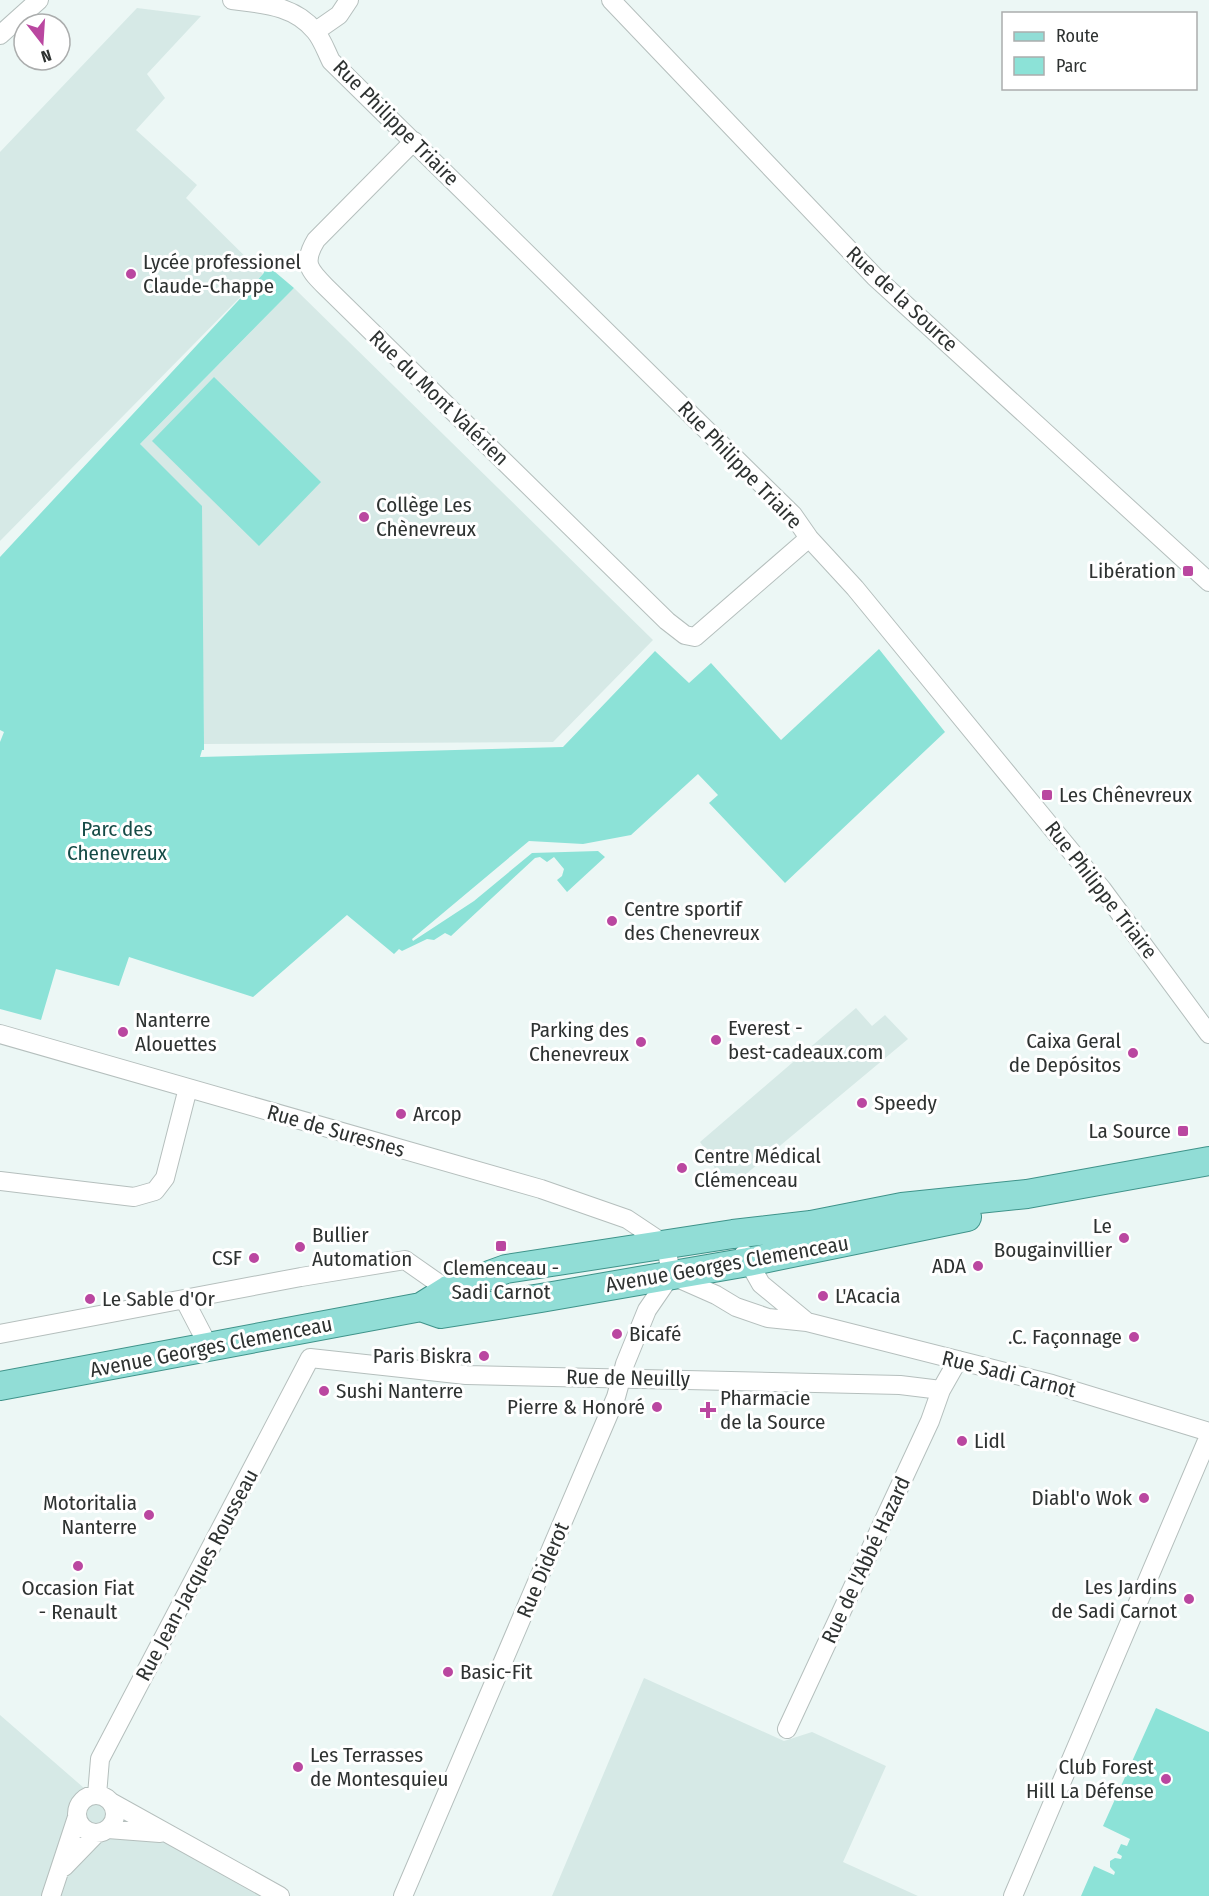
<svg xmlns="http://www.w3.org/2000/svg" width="1209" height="1896" viewBox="0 0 1209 1896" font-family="'Fira Sans Condensed',sans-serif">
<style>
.built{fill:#d6e9e6}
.green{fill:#8ce2d7}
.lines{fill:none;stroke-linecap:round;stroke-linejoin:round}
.minor-casing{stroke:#b5bfbd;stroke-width:20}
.primary-casing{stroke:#3f938a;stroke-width:30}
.minor{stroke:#fff;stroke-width:18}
.primary{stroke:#91ddd6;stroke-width:28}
.poi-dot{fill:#ba47a0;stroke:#fff;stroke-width:2}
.labels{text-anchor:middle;stroke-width:6;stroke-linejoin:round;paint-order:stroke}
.street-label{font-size:21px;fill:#2e3231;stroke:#fff}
.poi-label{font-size:21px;fill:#2e3231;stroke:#fff;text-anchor:start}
.park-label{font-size:21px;fill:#154b46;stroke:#fff}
</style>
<rect width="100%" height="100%" fill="#ecf7f5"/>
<path class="built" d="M137 8 201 16 147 74 165 98 136 130 197 185 186 198 263 274 0 541V152Z
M294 288 653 640 553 742 204 744 202 594 140 444Z
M856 1008 872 1026 885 1015 908 1039 740 1179 720 1185 711 1157 700 1142Z
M644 1678 784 1741 812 1732 886 1766 843 1862 918 1896H552Z
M0 1715 84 1788 265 1896H0Z"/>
<path class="green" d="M268 266 294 288 140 444 202 506 204 744V750H202L200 757 563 747 655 651 689 683 711 663 781 740 879 649 945 732 785 883 709 803 718 795 698 774 631 835 583 844 529 841 412 939 413 941 474 901 532 853 598 851 605 857 567 892 557 880 562 876 564 869 554 857 547 862 540 857 535 858 451 936 445 933 434 940 427 939 402 951 399 949 394 954 347 915 253 997 129 957 119 986 56 969 41 1020 0 1009V742L4 732 0 730V557L263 274Z
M214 377 321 482 259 546 152 441Z
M1156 1708 1209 1732V1896H1081L1094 1866 1114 1875 1115 1872 1110 1867V1861L1115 1858 1121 1859 1122 1856 1117 1853 1121 1844 1127 1846 1130 1839 1103 1826Z"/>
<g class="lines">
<defs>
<path id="minor" d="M232 0C262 4 294 5 315 31 322 39 326 51 331 61L793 515 809 538 855 588 1102 889 1209 1034
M611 0 875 277 1209 582
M316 31 339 15 349 0
M0 35 39 0
M414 141 316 240C302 263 309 270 326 287L667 621 685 635 695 637 809 538
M0 1034 541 1189 627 1219 666 1245 671 1275 647 1310 625 1364 616 1397 403 1896
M0 1181 134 1197 155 1191 165 1178 188 1088
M744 1254 761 1284 807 1322
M673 1276 716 1295 736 1307 768 1318 807 1322 1052 1384 1209 1432
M184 1299 209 1347
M0 1334 301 1277 405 1260 448 1290
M310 1358 466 1375 900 1385 941 1390 958 1360
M787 1729 930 1421 941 1390
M97 1795 100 1759 310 1358
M77 1814a19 19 0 1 1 38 0a19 19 0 1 1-38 0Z
M111 1802 280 1896
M108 1829 160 1833
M64 1867 97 1833
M51 1896 77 1817
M1013 1896 1209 1436"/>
<path id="primary" d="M421 1307 441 1314 541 1298 748 1262 967 1217
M0 1386 421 1307 448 1290 506 1269 733 1234 811 1225 902 1207 1027 1194 1209 1161"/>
</defs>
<use href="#minor" class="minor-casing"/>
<use href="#primary" class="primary-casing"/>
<use href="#minor" class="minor"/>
<use href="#primary" class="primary"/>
</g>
<g class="poi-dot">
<circle cx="131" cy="274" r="6"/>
<circle cx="364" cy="517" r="6"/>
<rect x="1182" y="565" width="12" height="12" rx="3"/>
<rect x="1041" y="789" width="12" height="12" rx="3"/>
<circle cx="612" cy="921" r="6"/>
<circle cx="123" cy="1032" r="6"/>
<circle cx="716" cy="1040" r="6"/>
<circle cx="641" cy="1042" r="6"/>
<circle cx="1133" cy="1053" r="6"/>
<circle cx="862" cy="1103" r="6"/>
<circle cx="401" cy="1114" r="6"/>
<rect x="1177" y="1125" width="12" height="12" rx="3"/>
<circle cx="682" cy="1168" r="6"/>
<circle cx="1124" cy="1238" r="6"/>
<rect x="495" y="1240" width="12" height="12" rx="3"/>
<circle cx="300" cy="1247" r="6"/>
<circle cx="254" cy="1258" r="6"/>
<circle cx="978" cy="1266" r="6"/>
<circle cx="823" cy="1296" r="6"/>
<circle cx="90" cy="1299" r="6"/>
<circle cx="617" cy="1334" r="6"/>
<circle cx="1134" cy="1337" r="6"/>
<circle cx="484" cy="1356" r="6"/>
<circle cx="324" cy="1391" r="6"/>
<circle cx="657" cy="1407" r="6"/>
<path d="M705 1401h6v6h6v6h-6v6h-6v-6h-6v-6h6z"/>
<circle cx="962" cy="1441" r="6"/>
<circle cx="1144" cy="1498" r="6"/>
<circle cx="149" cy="1515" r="6"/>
<circle cx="78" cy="1566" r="6"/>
<circle cx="1189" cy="1599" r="6"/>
<circle cx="448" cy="1672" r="6"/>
<circle cx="298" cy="1767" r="6"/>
<circle cx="1166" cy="1779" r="6"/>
</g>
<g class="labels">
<g class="street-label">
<text transform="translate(396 123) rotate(45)" y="7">Rue Philippe Triaire</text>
<text transform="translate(902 299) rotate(43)" y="7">Rue de la Source</text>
<text transform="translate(439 398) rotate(44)" y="7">Rue du Mont Valérien</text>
<text transform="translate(740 465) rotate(46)" y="7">Rue Philippe Triaire</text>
<text transform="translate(1101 890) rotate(52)" y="7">Rue Philippe Triaire</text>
<text transform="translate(336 1131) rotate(16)" y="7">Rue de Suresnes</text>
<text transform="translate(727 1264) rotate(-10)" y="7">Avenue Georges Clemenceau</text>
<text transform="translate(211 1347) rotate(-11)" y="7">Avenue Georges Clemenceau</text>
<text transform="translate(1009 1374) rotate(14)" y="7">Rue Sadi Carnot</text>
<text transform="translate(628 1378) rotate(1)" y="7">Rue de Neuilly</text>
<text transform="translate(866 1560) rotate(-65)" y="7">Rue de l'Abbé Hazard</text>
<text transform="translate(543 1570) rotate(-67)" y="7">Rue Diderot</text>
<text transform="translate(197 1575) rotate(-62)" y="7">Rue Jean-Jacques Rousseau</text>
</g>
<g class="poi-label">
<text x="143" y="269">Lycée professionel<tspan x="143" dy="24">Claude-Chappe</tspan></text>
<text x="376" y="512">Collège Les<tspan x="376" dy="24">Chènevreux</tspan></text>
<text x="1176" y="578" text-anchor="end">Libération</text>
<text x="1059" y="802">Les Chênevreux</text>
<text x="624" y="916">Centre sportif<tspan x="624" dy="24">des Chenevreux</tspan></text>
<text x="135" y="1027">Nanterre<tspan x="135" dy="24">Alouettes</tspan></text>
<text x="728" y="1035">Everest -<tspan x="728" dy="24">best-cadeaux.com</tspan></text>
<text x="629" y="1037" text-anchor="end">Parking des<tspan x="629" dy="24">Chenevreux</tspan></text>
<text x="1121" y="1048" text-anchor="end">Caixa Geral<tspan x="1121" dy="24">de Depósitos</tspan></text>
<text x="874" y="1110">Speedy</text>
<text x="413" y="1121">Arcop</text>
<text x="1171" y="1138" text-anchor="end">La Source</text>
<text x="694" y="1163">Centre Médical<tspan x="694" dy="24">Clémenceau</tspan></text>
<text x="1112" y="1233" text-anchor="end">Le<tspan x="1112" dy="24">Bougainvillier</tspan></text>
<text x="312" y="1242">Bullier<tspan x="312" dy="24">Automation</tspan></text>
<text x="242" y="1265" text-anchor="end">CSF</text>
<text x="966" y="1273" text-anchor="end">ADA</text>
<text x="501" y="1275" text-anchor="middle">Clemenceau -<tspan x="501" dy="24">Sadi Carnot</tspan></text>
<text x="835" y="1303">L'Acacia</text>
<text x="102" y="1306">Le Sable d'Or</text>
<text x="629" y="1341">Bicafé</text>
<text x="1122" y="1344" text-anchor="end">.C. Façonnage</text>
<text x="472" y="1363" text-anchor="end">Paris Biskra</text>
<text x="336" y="1398">Sushi Nanterre</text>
<text x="720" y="1405">Pharmacie<tspan x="720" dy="24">de la Source</tspan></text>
<text x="645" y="1414" text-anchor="end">Pierre &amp; Honoré</text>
<text x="974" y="1448">Lidl</text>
<text x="1132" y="1505" text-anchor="end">Diabl'o Wok</text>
<text x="137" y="1510" text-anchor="end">Motoritalia<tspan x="137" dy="24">Nanterre</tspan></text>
<text x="1177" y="1594" text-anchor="end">Les Jardins<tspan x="1177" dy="24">de Sadi Carnot</tspan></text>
<text x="78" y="1595" text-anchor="middle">Occasion Fiat<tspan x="78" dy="24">- Renault</tspan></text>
<text x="460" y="1679">Basic-Fit</text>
<text x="310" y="1762">Les Terrasses<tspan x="310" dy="24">de Montesquieu</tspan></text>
<text x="1154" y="1774" text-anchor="end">Club Forest<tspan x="1154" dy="24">Hill La Défense</tspan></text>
</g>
<g class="park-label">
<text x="117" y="836">Parc des<tspan x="117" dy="24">Chenevreux</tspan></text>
</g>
</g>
<rect x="1002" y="12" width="195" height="78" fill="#ffffff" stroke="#abadad" stroke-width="1.5"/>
<rect x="1014" y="32" width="30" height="9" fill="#91ddd6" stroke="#abadad" stroke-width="1.5"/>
<text x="1056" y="42" font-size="18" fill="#2e3231">Route</text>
<rect x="1014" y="57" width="30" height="18" fill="#8ce2d7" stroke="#abadad" stroke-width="1.5"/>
<text x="1056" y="72" font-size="18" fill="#2e3231">Parc</text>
<g transform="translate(42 42) rotate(163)"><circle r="28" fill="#ffffff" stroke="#abadad" stroke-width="1.5"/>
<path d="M0-4.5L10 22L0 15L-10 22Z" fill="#ba47a0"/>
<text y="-9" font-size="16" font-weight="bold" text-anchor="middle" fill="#2e3231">N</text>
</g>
</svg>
